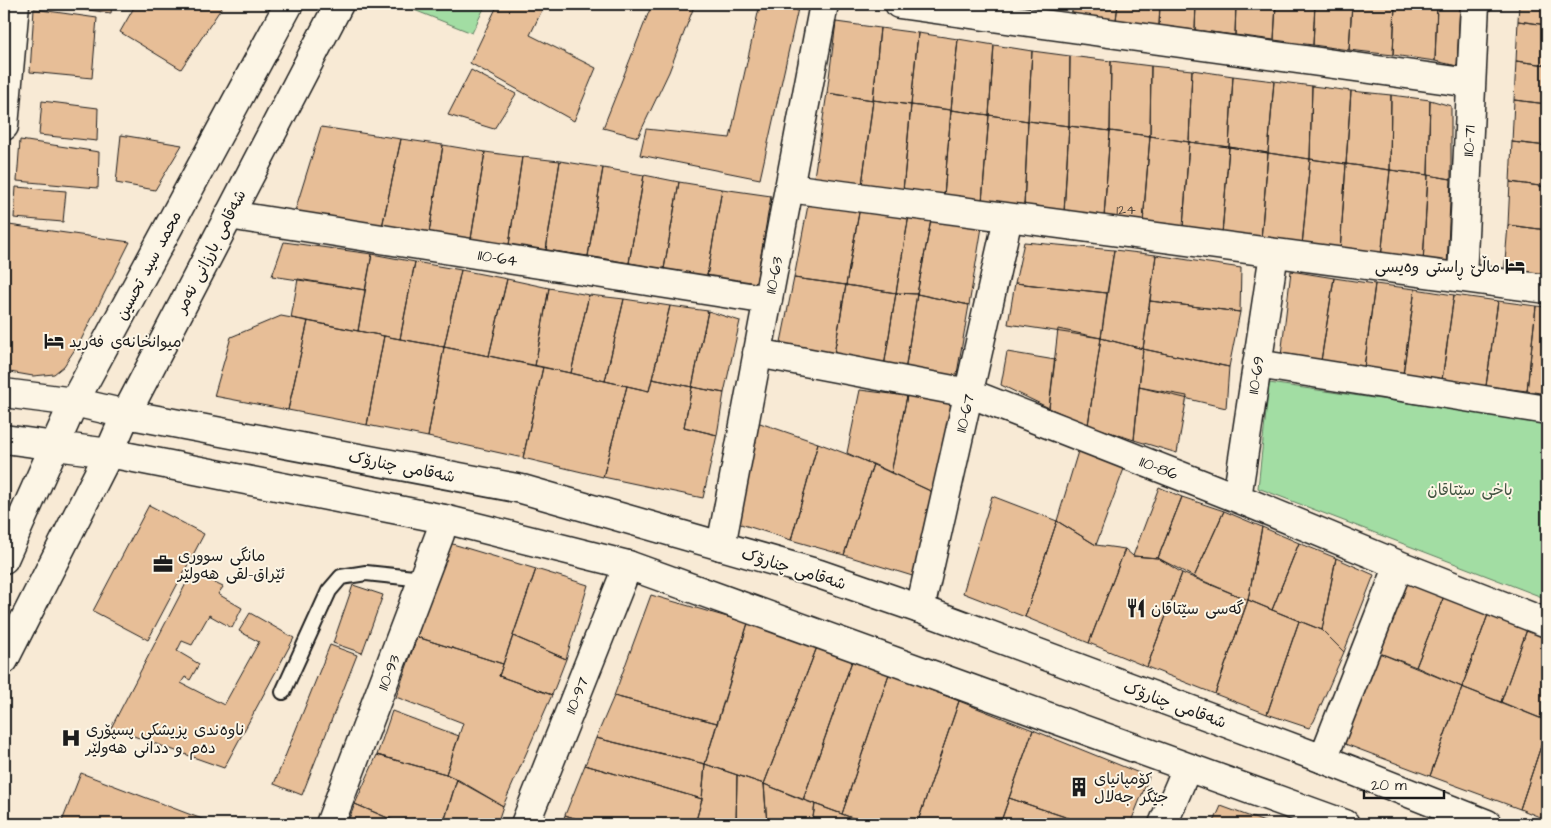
<svg xmlns="http://www.w3.org/2000/svg" width="1551" height="828" viewBox="0 0 1551 828" font-family="'Architects Daughter','Playpen Sans Arabic',sans-serif">
<style>
.green{fill:#a2dda3;stroke:#5f7c60}
.building{fill:#e7be97;stroke:#1c1c1c}
.lines{fill:none;stroke-linecap:round;stroke-linejoin:round}
.service-casing{stroke:#1c1c1c;stroke-width:18}
.minor-casing{stroke:#1c1c1c;stroke-width:31}
.secondary-casing{stroke:#1c1c1c;stroke-width:31}
.primary-casing{stroke:#1c1c1c;stroke-width:31}
.service{stroke:#fcf5e5;stroke-width:14}
.minor{stroke:#fcf5e5;stroke-width:28}
.secondary{stroke:#fcf5e5;stroke-width:28}
.primary{stroke:#fcf5e5;stroke-width:28}
.labels{text-anchor:middle;stroke-width:4;stroke-linejoin:round;paint-order:stroke}
.number-label{font-size:14px;fill:#4f443b}
.street-label{font-size:16px;fill:#1c1c1c;stroke:#fcf5e5}
.poi-label{font-size:16px;fill:#1c1c1c;stroke:#fcf5e5;text-anchor:start}
.park-label{font-size:16px;fill:#445644;stroke:#fcf5e5}
</style>
<rect width="100%" height="100%" fill="#f8ead5"/>
<filter id="ink" filterUnits="userSpaceOnUse"><feTurbulence type="fractalNoise" baseFrequency=".02" numOctaves="2"/><feDisplacementMap in="SourceGraphic" scale="10" xChannelSelector="R" yChannelSelector="G"/><feConvolveMatrix kernelMatrix="1 2 1 2 8 2 1 2 1" color-interpolation-filters="sRGB"/></filter>
<g filter="url(#ink)">
<path class="green" d="M399 4H486L472 33Z
M1269 383 1547 423V599L1258 488Z"/>
<path class="building" d="M43 4H73V8Z
M73 4H112L111 13 73 8Z
M136 4H224L181 69 120 32Z
M498 4H545L530 35 596 68 574 121 470 63Z
M652 4H695L669 72 638 137 603 128Z
M760 4H799L760 179 640 155 646 129 730 138Z
M1072 4H1118L1116 20 1072 15Z
M1118 4H1160L1159 26 1116 20Z
M1160 4H1196L1195 30 1159 26Z
M1196 4H1236L1235 35 1195 30Z
M1236 4H1276L1274 40 1235 35Z
M1276 4H1315L1313 45 1274 40Z
M1315 4H1352L1349 50 1313 45Z
M1352 4H1395L1393 55 1349 50Z
M1395 4H1437L1435 61 1393 55Z
M1437 4H1460L1457 66 1435 61Z
M1519 4H1547V25L1518 21Z
M34 9 97 18 92 78 30 72Z
M1518 21 1547 25V65L1516 61Z
M836 22 880 28 873 100 827 93Z
M880 28 918 33 911 105 873 100Z
M918 33 958 39 951 110 911 105Z
M958 39 994 45 989 115 951 110Z
M994 45 1032 51 1028 121 989 115Z
M1032 51 1070 56 1069 126 1028 121Z
M1070 56 1111 61 1110 131 1069 126Z
M1111 61 1151 66 1150 136 1110 131Z
M1516 61 1547 65V104L1514 100Z
M1151 66 1192 70 1189 142 1150 136Z
M471 70 516 94 494 129 448 115Z
M1192 70 1233 76 1229 147 1189 142Z
M1233 76 1274 81 1268 153 1229 147Z
M1274 81 1312 86 1310 159 1268 153Z
M1312 86 1351 91 1346 164 1310 159Z
M1351 91 1391 95 1390 170 1346 164Z
M827 93 873 100 862 185 814 177Z
M1391 95 1430 100 1428 175 1390 170Z
M873 100 911 105 903 191 862 185Z
M1430 100 1451 106V179L1428 175Z
M1514 100 1547 104V146L1512 142Z
M42 101 98 108 97 141 39 135Z
M911 105 951 110 944 196 903 191Z
M951 110 989 115 982 202 944 196Z
M989 115 1028 121 1024 207 982 202Z
M1028 121 1069 126 1064 213 1024 207Z
M1069 126 1110 131 1104 218 1064 213Z
M321 127 401 139 382 227 294 214Z
M1110 131 1150 136 1143 223 1104 218Z
M121 135 182 145 155 190 116 183Z
M1150 136 1189 142 1183 228 1143 223Z
M401 139 443 145 429 233 382 227Z
M20 140 99 152 98 188 17 181Z
M1189 142 1229 147 1222 234 1183 228Z
M1512 142 1547 146V187L1510 182Z
M443 145 485 152 471 239 429 233Z
M1229 147 1268 153 1261 240 1222 234Z
M485 152 522 157 509 245 471 239Z
M1268 153 1310 159 1302 246 1261 240Z
M522 157 560 161 546 250 509 245Z
M1310 159 1346 164 1340 252 1302 246Z
M560 161 603 168 588 256 546 250Z
M1346 164 1390 170 1381 258 1340 252Z
M603 168 644 175 629 263 588 256Z
M1390 170 1428 175 1423 263 1381 258Z
M644 175 679 182 664 269 629 263Z
M1428 175 1451 179 1447 268 1423 263Z
M679 182 722 189 707 276 664 269Z
M1510 182 1547 187V230L1508 225Z
M16 187 66 191 63 222 14 218Z
M722 189 771 196 756 284 707 276Z
M809 200 860 207 846 285 794 278Z
M860 207 909 215 896 293 846 285Z
M909 215 931 220 917 294 896 293Z
M931 220 982 227 969 305 917 294Z
M9 225 130 242 81 340 64 366 54 374 33 376 4 371V263Z
M1508 225 1547 230V279L1504 274Z
M284 242 372 254 365 290 272 276Z
M1024 242 1114 250 1107 293 1015 283Z
M1114 250 1156 255 1143 349 1101 338Z
M372 254 415 262 400 339 358 331Z
M1156 255 1241 268 1240 312 1150 301Z
M415 262 461 270 444 347 400 339Z
M461 270 507 279 489 356 444 347Z
M1291 271 1334 278 1321 361 1281 356Z
M794 278 846 285 832 366 778 357Z
M1334 278 1375 284 1364 368 1321 361Z
M298 279 365 290 358 331 291 318Z
M507 279 549 288 535 366 489 356Z
M1015 283 1107 293 1101 338 1008 324Z
M1375 284 1415 289 1403 374 1364 368Z
M846 285 896 293 883 373 832 366Z
M549 288 589 295 571 373 535 366Z
M1415 289 1454 295 1442 380 1403 374Z
M896 293 917 294 904 378 883 373Z
M917 294 969 305 955 385 904 378Z
M589 295 624 299 605 381 571 373Z
M1454 295 1498 301 1486 386 1442 380Z
M624 299 670 306 649 391 605 381Z
M1150 301 1240 312 1229 367 1143 349Z
M1498 301 1536 306 1527 391 1486 386Z
M670 306 708 311 692 387 652 379Z
M1536 306 1547 307V394L1527 391Z
M708 311 740 321 724 393 692 387Z
M281 316 308 321 288 410 214 396 231 337Z
M308 321 384 336 367 425 288 410Z
M1058 329 1101 338 1088 425 1049 408Z
M384 336 444 347 428 437 367 425Z
M1101 338 1143 349 1134 440 1088 425Z
M444 347 543 367 523 458 428 437Z
M1143 349 1229 367 1226 408 1139 387Z
M1007 352 1055 360 1049 408 1001 385Z
M543 367 627 386 603 477 523 458Z
M652 379 692 387 684 427 717 435 703 498 603 477 627 386 649 391Z
M692 387 724 393 717 435 684 427Z
M1139 387 1187 396 1177 453 1134 440Z
M860 390 907 396 891 473 847 453Z
M907 396 959 402 939 495 891 473Z
M754 421 818 443 791 540 731 521Z
M818 443 873 464 844 555 791 540Z
M1079 448 1125 466 1096 545 1057 521Z
M873 464 939 495 919 578 844 555Z
M1159 487 1182 497 1158 558 1133 556Z
M992 496 1057 521 1025 617 963 593Z
M1182 497 1224 511 1194 577 1158 558Z
M149 505 204 534 148 640 93 611Z
M1224 511 1262 527 1248 600 1194 577Z
M1057 521 1096 545 1125 549 1089 643 1025 617Z
M1262 527 1299 543 1272 610 1248 600Z
M446 542 536 569 503 664 417 637Z
M1299 543 1336 558 1322 630 1272 610Z
M1125 549 1133 556 1158 558 1182 573 1147 667 1089 643Z
M1336 558 1374 575 1344 652 1322 630Z
M536 569 588 585 566 659 513 636Z
M192 572 223 587 218 594 242 608 232 628 209 615 192 645 182 641 177 651 199 664 190 680 185 677 181 683 224 705 259 642 239 631 250 613 294 638 224 768 111 728Z
M1182 573 1248 600 1215 694 1147 667Z
M1401 573 1446 591 1416 667 1372 650Z
M353 585 383 595 362 653 333 643Z
M1446 591 1490 609 1462 687 1416 667Z
M651 595 748 623 717 723 614 696Z
M1248 600 1299 621 1267 714 1215 694Z
M1490 609 1529 624 1501 702 1462 687Z
M1299 621 1322 630 1344 652 1314 721 1309 728 1267 714Z
M748 623 817 647 764 784 705 764Z
M1529 624 1547 631V700L1540 718 1501 702Z
M513 636 566 659 552 695 499 676Z
M417 637 503 664 499 676 552 695 503 806 446 774 463 723 396 697Z
M330 645 357 655 302 795 274 784Z
M817 647 852 661 803 800 764 784Z
M1372 650 1462 687 1430 776 1337 741Z
M852 661 889 674 842 814 803 800Z
M889 674 959 701 917 824H868L842 814Z
M1462 687 1547 721V728L1520 809 1430 776Z
M614 696 717 723 705 764 596 738Z
M1547 700V721L1540 718Z
M959 701 1033 730 1000 824H917Z
M392 711 459 736 446 774 377 755Z
M1547 728V820L1520 809Z
M1033 730 1149 777 1130 824H1086L1009 798Z
M596 738 705 764 702 799 585 765Z
M377 755 446 774 457 779 443 824H402L355 804Z
M705 764 737 775 736 824H695L702 799Z
M585 765 702 799 695 824H592L565 815Z
M81 773 215 824H61Z
M737 775 764 784 767 824H736Z
M457 779 503 806 497 824H448L444 823Z
M764 784 815 804 812 824H767Z
M1009 798 1086 824H1000Z
M355 804 402 824H347Z
M815 804 842 814 866 824H812Z
M1221 806 1270 824H1213Z
M565 815 592 824H562Z"/>
<g class="lines">
<defs>
<path id="service" d="M283 692 329 591 341 577 366 573 423 579"/>
<path id="minor" d="M899 4 1471 83
M4 126 15 4
M789 188 1547 289
M229 215 768 300
M1462 277 1475 4
M757 353 969 393 1237 498 1399 565 1547 623
M1257 364 1547 410
M1237 498 1274 253
M721 546 824 4
M920 609 1008 218
M1323 759 1399 565
M330 824 440 534 444 519
M525 824 628 565
M1163 824 1187 768"/>
<path id="secondary" d="M4 393 74 402
M4 439 56 446"/>
<path id="primary" d="M74 402 126 414 522 489 819 574 920 609 1323 759 1487 824
M56 446 109 453 444 519 628 565 1345 824
M4 559 74 402 289 4
M4 660 109 453 126 414 339 4"/>
</defs>
<use href="#service" class="service-casing"/>
<use href="#minor" class="minor-casing"/>
<use href="#secondary" class="secondary-casing"/>
<use href="#primary" class="primary-casing"/>
<use href="#service" class="service"/>
<use href="#minor" class="minor"/>
<use href="#secondary" class="secondary"/>
<use href="#primary" class="primary"/>
</g>
</g>
<defs>
<symbol id="hotel-bare" viewBox="-9 -9 18 18"><path d="M-6-4.5h1.5V1H6V5H4.5V3h-9V5H-6ZM-4 0a1.8 1.8 0 1 1 3.6 0ZM.5 0V-2.5h3Q6-2.5 6 0Z" fill="#1c1c1c" stroke="#fcf5e5" stroke-width="2.5" paint-order="stroke"/></symbol>
<symbol id="office-bare" viewBox="-9 -9 18 18"><path d="M-6-3h4V-5.5h4V-3h4V5H-6ZM-1-4.5V-3h2v-1.5ZM-6 0V1H6V0Z" fill="#1c1c1c" stroke="#fcf5e5" stroke-width="2.5" paint-order="stroke"/></symbol>
<symbol id="restaurant-bare" viewBox="-9 -9 18 18"><path d="M-5-6h1v4h1v-4h1v4h1v-4h1v5L-1.5 .5V6h-2V.5L-5-1ZM5-6V6H3V1.5H1.5Q1.5-4 5-6Z" fill="#1c1c1c" stroke="#fcf5e5" stroke-width="2.5" paint-order="stroke"/></symbol>
<symbol id="hospital-bare" viewBox="-9 -9 18 18"><path d="M-5-5h3v3.5h4V-5h3V5h-3V1.5h-4V5h-3Z" fill="#1c1c1c" stroke="#fcf5e5" stroke-width="2.5" paint-order="stroke"/></symbol>
<symbol id="building-bare" viewBox="-9 -9 18 18"><path d="M-4-6H4V6H1V3H-1V6H-4ZM-2.5-4.3h1.7v1.8h-1.7ZM.8-4.3h1.7v1.8H.8ZM-2.5-1h1.7V.8h-1.7ZM.8-1h1.7V.8H.8Z" fill="#1c1c1c" stroke="#fcf5e5" stroke-width="2.5" paint-order="stroke"/></symbol>
</defs>
<g fill-rule="evenodd">
<use href="#hotel-bare" x="1501" y="252" width="28" height="28"/>
<use href="#hotel-bare" x="40" y="327" width="28" height="28"/>
<use href="#office-bare" x="149" y="550" width="28" height="28"/>
<use href="#restaurant-bare" x="1122" y="594" width="28" height="28"/>
<use href="#hospital-bare" x="57" y="724" width="28" height="28"/>
<use href="#building-bare" x="1065" y="773" width="28" height="28"/>
</g>
<g class="labels">
<g class="number-label">
<text x="1126" y="214">124</text>
</g>
<g class="street-label">
<text transform="translate(1468 141) rotate(-87)" y="6">110-71</text>
<text transform="translate(210 251) rotate(-63)" y="6">شەقامی بارزانی نەمر</text>
<text transform="translate(498 257) rotate(9)" y="6">110-64</text>
<text transform="translate(148 265) rotate(-62)" y="6">محمد سید تحسین</text>
<text transform="translate(773 275) rotate(-79)" y="6">110-63</text>
<text transform="translate(1255 375) rotate(-81)" y="6">110-69</text>
<text transform="translate(964 413) rotate(-77)" y="6">110-67</text>
<text transform="translate(402 466) rotate(11)" y="6">شەقامی چنارۆک</text>
<text transform="translate(1159 467) rotate(21)" y="6">110-86</text>
<text transform="translate(794 568) rotate(17)" y="6">شەقامی چنارۆک</text>
<text transform="translate(388 672) rotate(-69)" y="6">110-93</text>
<text transform="translate(576 695) rotate(-68)" y="6">110-97</text>
<text transform="translate(1175 704) rotate(20)" y="6">شەقامی چنارۆک</text>
</g>
<g class="poi-label">
<text x="1500" y="272" text-anchor="end">ماڵێ ڕاستی وەیسی</text>
<text x="69" y="347">میوانخانەی فەرید</text>
<text x="178" y="561">مانگی سووری<tspan x="178" dy="18">ئێراق-لقی هەولێر</tspan></text>
<text x="1151" y="614">گەسی سێتاقان</text>
<text x="86" y="735">ناوەندی پزیشکی پسپۆڕی<tspan x="86" dy="18">دەم و ددانی هەولێر</tspan></text>
<text x="1094" y="784">کۆمپانیای<tspan x="1094" dy="18">جێگر جەلال</tspan></text>
</g>
<g class="park-label">
<text x="1470" y="495">باخی سێتاقان</text>
</g>
</g>
<rect width="1551" height="828" fill="none" stroke="#fcf5e5" stroke-width="20"/>
<rect x="10" y="10" width="1531" height="808" fill="none" stroke="#1c1c1c" stroke-width="2" filter="url(#ink)"/>
<path d="M1364 790v8h80v-8" fill="none" stroke="#1c1c1c" stroke-width="2.5"/>
<text x="1371" y="790" font-size="15" fill="#1c1c1c" stroke="#fcf5e5" stroke-width="4" paint-order="stroke">20 m</text>
</svg>
